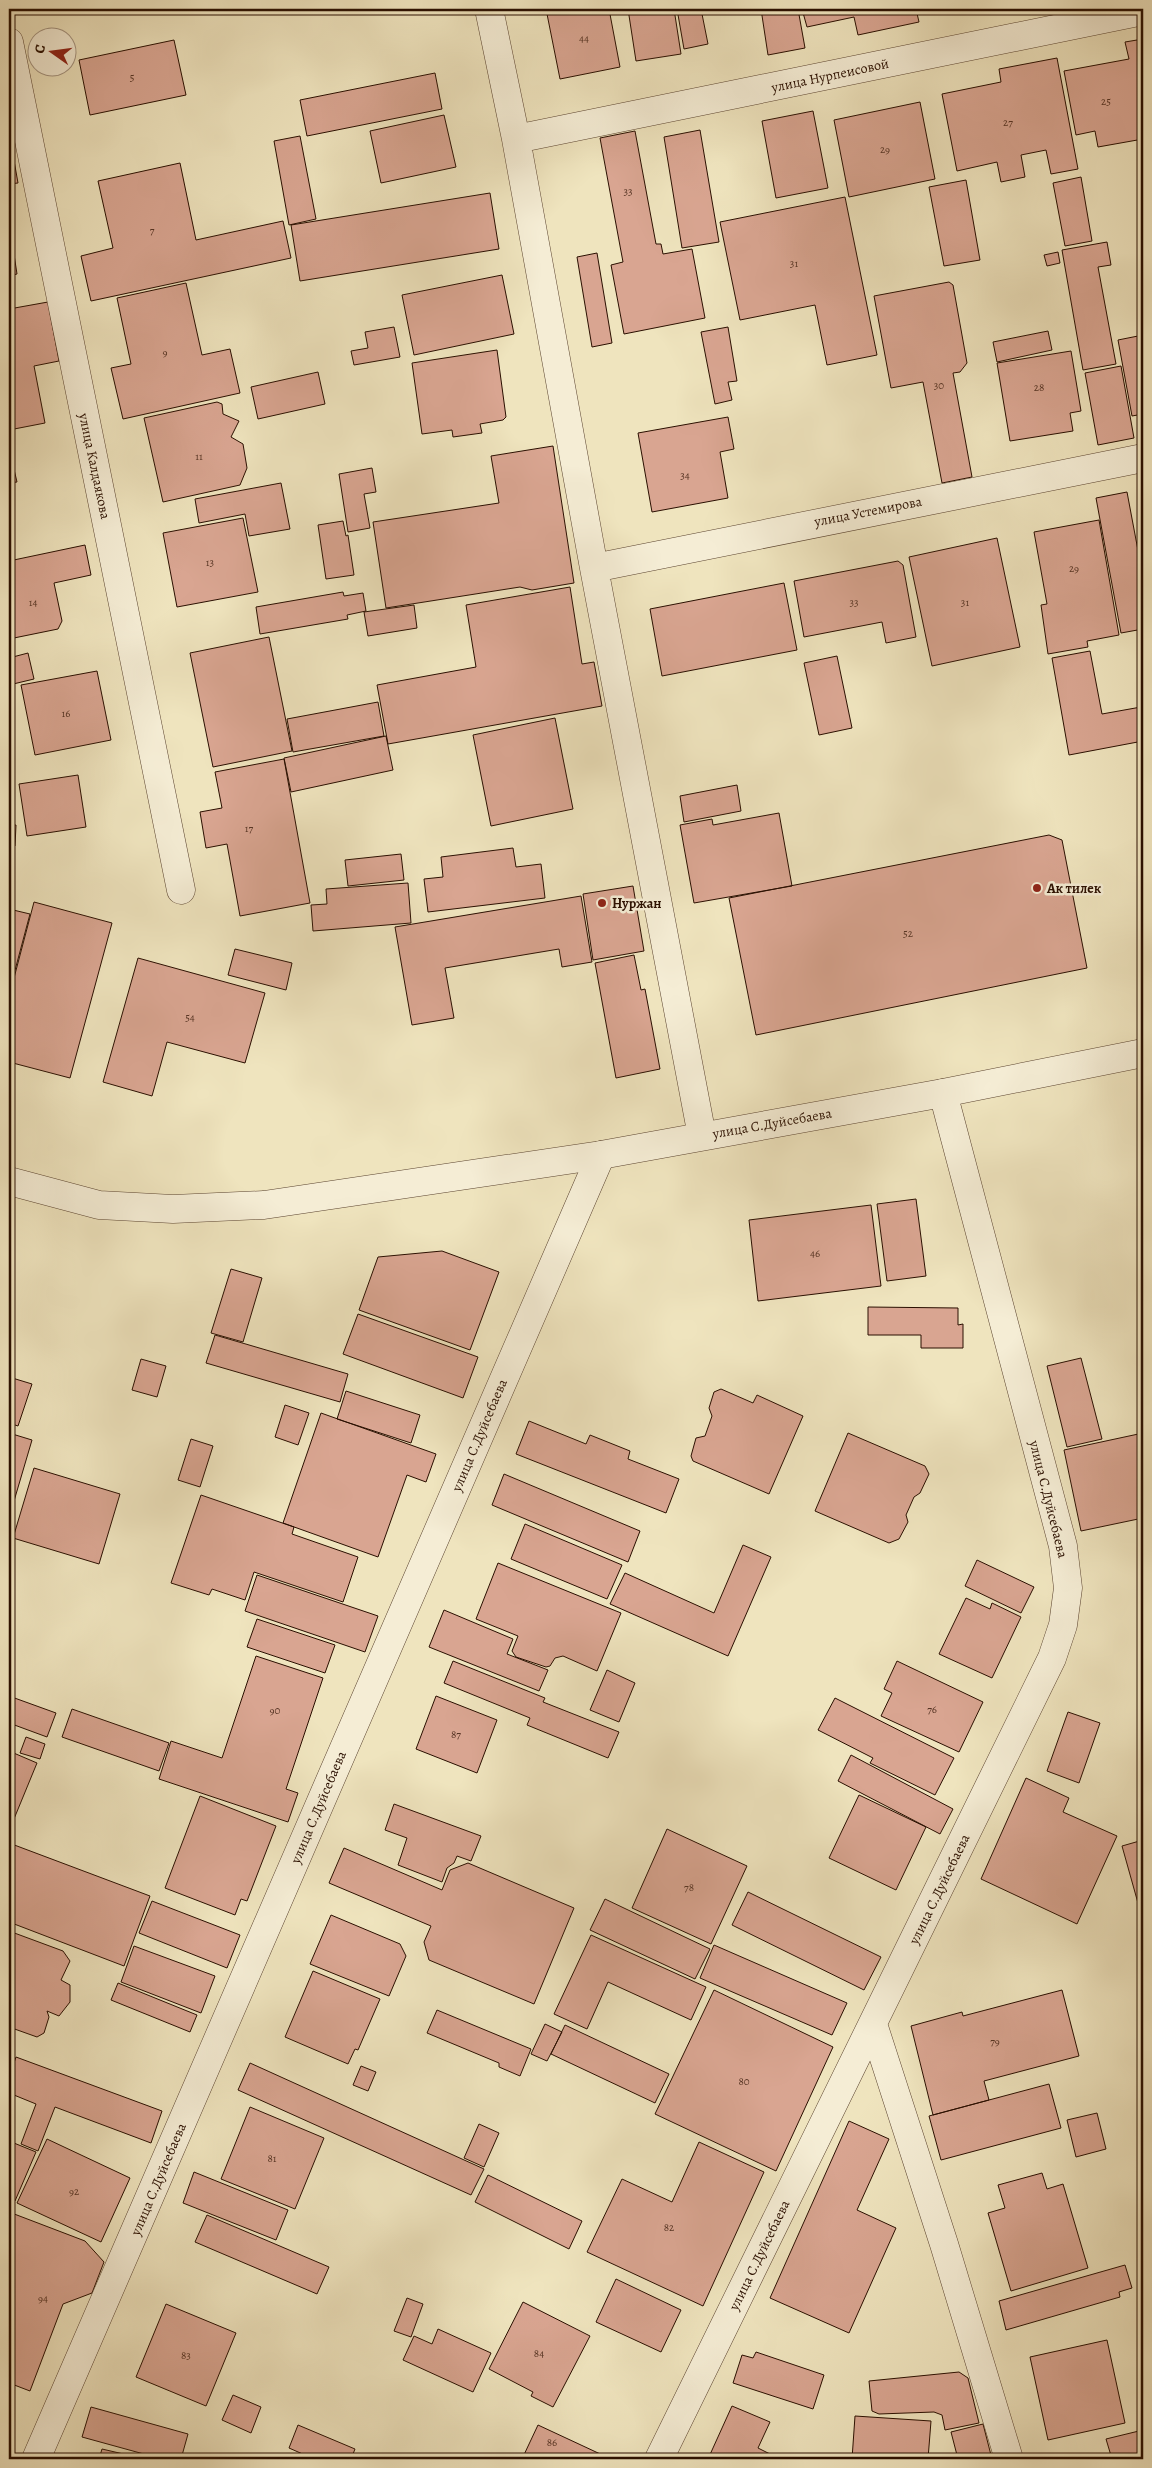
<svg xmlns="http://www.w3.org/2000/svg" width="1152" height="2468" viewBox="0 0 1152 2468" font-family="Alegreya,serif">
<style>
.building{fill:#d9a591;stroke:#2a0f00}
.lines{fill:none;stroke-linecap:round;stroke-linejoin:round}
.minor-casing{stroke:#5b4430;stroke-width:29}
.tertiary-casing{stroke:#5b4430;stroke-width:29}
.minor{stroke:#f5edd5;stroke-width:28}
.tertiary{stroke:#f5edd5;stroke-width:28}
.poi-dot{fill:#8f2418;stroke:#f5edd5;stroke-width:2}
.labels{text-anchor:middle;stroke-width:5;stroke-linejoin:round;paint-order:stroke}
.number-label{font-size:11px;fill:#563424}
.street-label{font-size:14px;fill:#2a0f00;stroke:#f5edd5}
.poi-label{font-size:14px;font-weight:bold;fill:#2a0f00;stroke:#f5edd5;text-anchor:start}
</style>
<rect width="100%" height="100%" fill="#efe4be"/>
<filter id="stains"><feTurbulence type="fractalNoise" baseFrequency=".004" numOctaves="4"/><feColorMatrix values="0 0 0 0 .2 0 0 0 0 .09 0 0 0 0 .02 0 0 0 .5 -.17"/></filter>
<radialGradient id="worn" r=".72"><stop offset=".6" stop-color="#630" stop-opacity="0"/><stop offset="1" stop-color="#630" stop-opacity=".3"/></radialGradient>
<path class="building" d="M546 9H609L620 67 560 79Z
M628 9H674L681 54 636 61Z
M677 9H701L708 44 684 49Z
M761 9H798L805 48 768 55Z
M802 9H916L919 22 858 35 854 17 807 27Z
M1143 39V139L1098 147 1095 131 1076 135 1064 71 1129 59 1125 42Z
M174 40 186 95 90 115 79 60Z
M1057 58 1078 169 1051 174 1046 150 1021 155 1025 177 1001 182 997 162 957 171 942 94 1001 82 999 69Z
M435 73 442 109 307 136 300 100Z
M920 102 935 179 849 197 834 120Z
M813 111 828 188 776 198 762 121Z
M444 115 456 167 381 183 370 131Z
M700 130 719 242 682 248 664 137Z
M635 131 656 244H661L663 254 692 249 705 318 624 334 611 265 623 262 600 138Z
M300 136 316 219 289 225 274 141Z
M13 155 18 183 9 184V156Z
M180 163 196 240 283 221 291 258 91 301 81 256 113 248 98 181Z
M1081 177 1092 241 1065 246 1053 183Z
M966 180 980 260 944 266 929 187Z
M490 193 499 249 300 281 291 225Z
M845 197 877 355 827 365 815 305 740 320 720 222Z
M9 222 17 274 9 276Z
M1107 242 1111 265 1098 267 1116 364 1083 370 1062 250Z
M1058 252 1060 263 1047 266 1044 255Z
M597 253 612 343 592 347 577 257Z
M502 275 514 334 414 355 402 295Z
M949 282 953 285 967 363 960 372 953 373 972 477 942 483 923 382 891 388 874 296Z
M186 283 202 355 230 349 240 393 123 419 111 368 131 364 117 298Z
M48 302 59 361 34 366 45 423 9 430V309Z
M394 327 400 357 354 365 351 351 368 348 365 332Z
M728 327 737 381 728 382 732 400 715 404 701 332Z
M1048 331 1052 350 997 362 993 342Z
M1143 335V414L1132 416 1118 340Z
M497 350 506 417 503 420 480 424 482 433 453 437 452 430 422 434 412 363Z
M1071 351 1081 411 1070 413 1073 431 1010 441 997 363Z
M1121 366 1134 438 1098 445 1085 373Z
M318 372 325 404 258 419 251 387Z
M217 402 222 404 223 414 239 421 231 437 243 444 247 468 240 485 163 502 144 418Z
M728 417 734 449 720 452 728 498 652 512 638 433Z
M553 446 574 583 532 590 520 587 386 608 373 522 499 503 491 456Z
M12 461 17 482 9 483V462Z
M372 468 376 492 364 494 370 528 348 532 339 474Z
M281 483 290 529 249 536 245 514 199 523 195 499Z
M1127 492 1143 577V629L1121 633 1096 498Z
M243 518 258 592 177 607 163 533Z
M1099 520 1119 635 1087 641 1088 647 1048 654 1041 605 1047 604 1034 532Z
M343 521 346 536 348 535 354 575 326 579 318 525Z
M997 538 1020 647 932 666 909 557Z
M85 545 91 575 54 583 62 621 58 629 9 639V561Z
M898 561 903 565 916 637 886 643 882 622 804 637 794 581Z
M784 583 797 650 662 676 650 609Z
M570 587 582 664 594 662 602 706 388 744 377 685 476 667 466 605Z
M343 592 344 596 363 593 366 611 347 615 348 619 260 634 256 607Z
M414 605 417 628 368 636 364 612Z
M269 637 292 751 213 767 190 653Z
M1090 651 1102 714 1141 707 1139 693 1143 692V741L1069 755 1052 658Z
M28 653 34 679 9 685V658Z
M837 656 852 728 819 735 804 663Z
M97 671 111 740 35 755 21 685Z
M378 702 384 736 293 752 287 719Z
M555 718 573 809 491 826 473 735Z
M386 736 393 770 291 792 284 758Z
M284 759 310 903 240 916 227 844 206 848 200 812 222 808 215 772Z
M78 775 86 827 27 836 19 784Z
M737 785 741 811 684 822 680 796Z
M779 813 792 886 694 903 680 825 712 819 713 825Z
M9 825H16L15 846 9 845Z
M1049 835 1062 840 1087 968 756 1035 729 898Z
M513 848 516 867 541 864 545 898 428 912 424 879 443 877 441 857Z
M401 854 404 880 348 886 345 860Z
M408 883 411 923 313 931 311 905 327 904 326 889Z
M633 886 644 951 593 960 583 894Z
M581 896 592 962 562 967 559 949 445 968 454 1018 412 1025 395 927Z
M34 902 112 923 70 1078 9 1062V997Z
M9 909 30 914 10 989H9Z
M235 949 292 963 286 990 228 975Z
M634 955 641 990 645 989 660 1069 616 1078 595 963Z
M138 958 265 993 245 1063 167 1042 152 1096 103 1082Z
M916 1199 926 1276 887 1281 877 1204Z
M871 1205 881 1286 758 1301 749 1220Z
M442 1251 499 1272 470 1350 359 1310 378 1257Z
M231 1269 262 1278 243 1342 211 1333Z
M868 1307 958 1308V1325L963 1324V1348H921V1335H868Z
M358 1314 478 1357 463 1398 343 1354Z
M215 1335 348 1374 340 1402 206 1363Z
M1081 1358 1102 1439 1067 1447 1047 1366Z
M141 1359 166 1366 157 1397 132 1390Z
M9 1377 32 1384 18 1426 9 1423Z
M721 1389 753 1403 757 1395 803 1416 769 1494 693 1461 691 1456 696 1438 705 1436 712 1416 709 1408 714 1392Z
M346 1391 420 1415 411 1443 337 1419Z
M285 1405 309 1413 298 1445 275 1437Z
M321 1413 436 1454 426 1482 407 1475 378 1557 283 1523Z
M529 1421 586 1444 590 1435 630 1451 628 1459 679 1479 666 1513 516 1454Z
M9 1433 32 1440 9 1518Z
M848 1433 925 1466 929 1474 920 1493 914 1497 906 1515 908 1522 899 1539 889 1543 815 1511Z
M1143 1433V1518L1081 1531 1064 1450Z
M191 1439 213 1446 200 1487 178 1480Z
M34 1468 120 1494 99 1564 13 1538Z
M504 1474 640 1531 628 1562 492 1505Z
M201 1495 294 1527 292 1534 358 1557 343 1602 254 1572 245 1600 212 1589 209 1595 171 1583Z
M525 1524 622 1565 607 1599 511 1559Z
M743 1545 771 1557 728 1656 610 1604 625 1573 714 1613Z
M977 1560 1034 1587 1021 1613 965 1586Z
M498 1563 621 1613 597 1671 563 1656 555 1658 550 1666 546 1667 516 1657 512 1651 518 1636 476 1619Z
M257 1575 378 1616 365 1652 245 1611Z
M966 1598 990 1609 992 1603 1021 1617 992 1678 939 1654Z
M444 1610 513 1639 507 1654 548 1670 539 1691 429 1647Z
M257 1619 335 1645 325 1673 247 1647Z
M256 1656 323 1678 286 1789 298 1793 288 1822 159 1779 171 1741 222 1758Z
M453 1661 545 1698 543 1702 619 1732 608 1758 527 1725 530 1718 444 1683Z
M897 1661 983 1702 959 1752 881 1716 892 1693 884 1689Z
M607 1670 635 1683 619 1722 590 1710Z
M9 1696 56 1713 47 1737 9 1723Z
M436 1696 497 1720 477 1773 416 1749Z
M835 1698 954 1758 935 1795 870 1763 873 1758 818 1730Z
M72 1709 169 1743 159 1771 62 1737Z
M1068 1712 1100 1723 1079 1783 1047 1771Z
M26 1737 45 1744 40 1759 20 1753Z
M9 1751 37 1763 9 1831Z
M851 1755 953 1809 940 1834 838 1781Z
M1026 1778 1069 1798 1063 1812 1117 1836 1077 1924 981 1879Z
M859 1795 926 1827 896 1890 829 1858Z
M200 1796 276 1826 247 1901 241 1899 235 1915 165 1888Z
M394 1804 481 1836 471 1861 457 1856 454 1863 447 1868 442 1882 398 1865 407 1838 385 1830Z
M667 1829 747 1866 711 1944 632 1908Z
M1143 1840V1921L1122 1846Z
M9 1843 150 1896 124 1966 9 1922Z
M344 1848 442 1890 450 1870 468 1863 574 1908 534 2004 429 1960 424 1942 431 1926 329 1883Z
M748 1892 881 1957 864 1990 732 1925Z
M605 1899 710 1949 695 1979 590 1930Z
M152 1901 240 1935 227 1968 139 1933Z
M331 1915 400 1944 406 1956 389 1996 310 1964Z
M9 1931 63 1951 70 1961 61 1980 70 1985V2002L59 2016 47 2011 49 2017 44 2033 37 2037 9 2027Z
M591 1935 706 1987 691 2020 608 1982 587 2029 554 2014Z
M714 1945 847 2003 832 2035 700 1978Z
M134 1946 215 1976 201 2013 121 1982Z
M313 1971 380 1999 358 2050 355 2049 348 2064 285 2037Z
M118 1983 197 2015 190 2032 111 2000Z
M714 1990 833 2047 776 2171 655 2114Z
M1062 1990 1079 2056 984 2081 989 2100 933 2115 911 2026 962 2012 963 2016Z
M437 2010 531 2049 520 2076 499 2067V2063L427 2033Z
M545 2024 562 2032 547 2061 531 2054Z
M565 2025 669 2074 655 2103 551 2054Z
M16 2057 162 2111 151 2143 55 2107 38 2151 21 2144 36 2104 9 2093V2077Z
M250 2063 484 2169 471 2195 238 2090Z
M361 2066 376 2072 368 2091 353 2085Z
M1049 2084 1061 2128 941 2160 929 2116Z
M250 2107 324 2138 295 2209 221 2179Z
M1097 2113 1106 2149 1076 2157 1067 2120Z
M849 2121 889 2139 857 2210 896 2228 849 2333 770 2298Z
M479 2124 499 2133 484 2167 464 2158Z
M47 2139 130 2178 101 2242 17 2203Z
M9 2141 36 2152 15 2201 9 2198Z
M699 2142 764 2172 703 2306 587 2252 622 2179 672 2202Z
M194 2172 288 2210 276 2240 183 2203Z
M1042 2173 1047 2189 1063 2184 1088 2268 1011 2291 988 2213 1005 2208 998 2185Z
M488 2175 582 2221 569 2249 475 2202Z
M9 2212 85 2241 104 2262 92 2293 63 2304 30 2391 9 2383Z
M207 2215 329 2267 317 2294 195 2242Z
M1125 2265 1132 2288 1119 2292 1120 2297 1006 2330 999 2301Z
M616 2279 681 2310 661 2352 596 2322Z
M407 2298 423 2304 411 2337 394 2331Z
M523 2302 590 2336 553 2407 531 2396 533 2392 489 2369Z
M166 2304 236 2333 206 2406 136 2377Z
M438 2329 491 2353 473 2392 403 2360 414 2336 432 2344Z
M1107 2340 1125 2423 1048 2440 1030 2357Z
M756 2352 824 2375 813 2409 733 2383 742 2355 753 2358Z
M959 2372 968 2378 979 2423 945 2430 942 2415 934 2412 879 2414 872 2411 869 2381Z
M233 2395 261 2407 251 2433 222 2420Z
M732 2406 770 2422 758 2448 772 2455 770 2459H708Z
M91 2407 188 2434 181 2459H162L82 2437Z
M855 2416 931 2421 928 2459H852Z
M983 2424 992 2459H958L951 2432Z
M298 2425 355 2449 351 2459H314L289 2448Z
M538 2425 611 2459H522Z
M1143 2430V2459H1112L1106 2439Z
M102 2449 145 2459H99Z"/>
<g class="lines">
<defs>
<path id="minor" d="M489 9 516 139 594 568 702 1136
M9 42 181 890
M516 139 1143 11
M594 568 1143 458
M873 2024 944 2244 1009 2459
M36 2459 601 1155
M659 2459 1052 1658 1063 1625 1068 1588 1063 1546 943 1093"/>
<path id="tertiary" d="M9 1181 99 1205 173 1209 264 1205 601 1155 943 1093 1143 1053"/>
</defs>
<use href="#minor" class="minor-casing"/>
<use href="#tertiary" class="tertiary-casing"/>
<use href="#minor" class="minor"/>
<use href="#tertiary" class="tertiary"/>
</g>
<g class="poi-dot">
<circle cx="1037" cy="888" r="5"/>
<circle cx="602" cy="903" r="5"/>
</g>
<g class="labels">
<g class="number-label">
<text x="584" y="42">44</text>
<text x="132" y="81">5</text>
<text x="1106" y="105">25</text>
<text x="1008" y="126">27</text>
<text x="885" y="153">29</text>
<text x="628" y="195">33</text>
<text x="152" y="234">7</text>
<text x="794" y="267">31</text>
<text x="165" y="356">9</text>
<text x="939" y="389">30</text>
<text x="1039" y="391">28</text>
<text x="199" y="460">11</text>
<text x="685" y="479">34</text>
<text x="210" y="566">13</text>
<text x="1074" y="572">29</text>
<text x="33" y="606">14</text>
<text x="854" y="606">33</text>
<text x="965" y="606">31</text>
<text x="66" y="717">16</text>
<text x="249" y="832">17</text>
<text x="908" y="937">52</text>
<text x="190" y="1021">54</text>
<text x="815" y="1257">46</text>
<text x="932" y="1713">76</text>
<text x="275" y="1714">90</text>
<text x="456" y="1738">87</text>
<text x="689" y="1891">78</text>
<text x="995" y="2045">79</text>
<text x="744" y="2085">80</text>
<text x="272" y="2162">81</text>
<text x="74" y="2195">92</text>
<text x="669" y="2231">82</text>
<text x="43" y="2302">94</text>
<text x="539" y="2357">84</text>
<text x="186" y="2359">83</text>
<text x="552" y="2446">86</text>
</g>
<g class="street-label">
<text transform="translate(830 75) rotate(-12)" y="5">улица Нурпеисовой</text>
<text transform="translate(95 466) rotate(78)" y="5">улица Калдаякова</text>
<text transform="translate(868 511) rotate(-11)" y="5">улица Устемирова</text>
<text transform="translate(772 1123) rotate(-10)" y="5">улица С.Дуйсебаева</text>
<text transform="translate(479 1435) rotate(-67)" y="5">улица С.Дуйсебаева</text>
<text transform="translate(1049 1499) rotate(76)" y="5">улица С.Дуйсебаева</text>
<text transform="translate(318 1807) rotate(-67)" y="5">улица С.Дуйсебаева</text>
<text transform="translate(939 1889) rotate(-64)" y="5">улица С.Дуйсебаева</text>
<text transform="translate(158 2179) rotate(-67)" y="5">улица С.Дуйсебаева</text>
<text transform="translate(759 2255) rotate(-64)" y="5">улица С.Дуйсебаева</text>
</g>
<g class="poi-label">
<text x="1047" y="893">Ак тилек</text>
<text x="612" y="908">Нуржан</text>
</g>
</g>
<rect width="1152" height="2468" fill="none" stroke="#efe4be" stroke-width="30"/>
<rect x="10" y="10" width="1132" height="2448" fill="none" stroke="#2a0f00" stroke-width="2.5"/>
<rect x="15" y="15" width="1122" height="2438" fill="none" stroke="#2a0f00"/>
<g transform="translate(52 52) rotate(284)"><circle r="24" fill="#f5edd5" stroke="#a49480"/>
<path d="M0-4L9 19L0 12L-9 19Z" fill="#8f2418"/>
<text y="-8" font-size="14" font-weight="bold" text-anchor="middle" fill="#2a0f00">С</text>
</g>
<rect width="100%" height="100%" filter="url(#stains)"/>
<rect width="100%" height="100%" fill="url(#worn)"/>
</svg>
